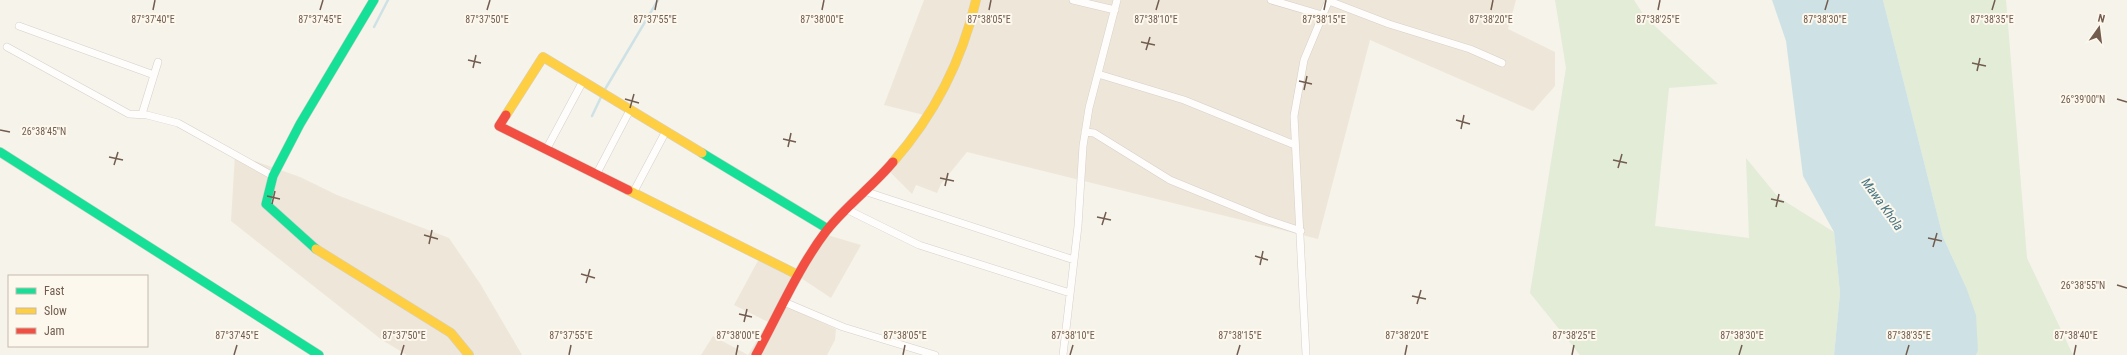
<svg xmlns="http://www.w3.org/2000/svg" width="2127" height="355" viewBox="0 0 2127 355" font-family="'Roboto Condensed',sans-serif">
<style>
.residential{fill:#eee6d9}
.green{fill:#e2ecd7}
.water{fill:#cee2e5}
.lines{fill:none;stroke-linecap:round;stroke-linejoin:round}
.stream{stroke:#cee2e5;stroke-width:2.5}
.street-casing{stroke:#d5d0c9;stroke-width:8}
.fast-casing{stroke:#d5d0c9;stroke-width:10}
.slow-casing{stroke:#d5d0c9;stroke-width:10}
.jam-casing{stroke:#d5d0c9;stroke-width:10}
.street{stroke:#fefdfc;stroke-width:7}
.fast{stroke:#16e098;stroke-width:9}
.slow{stroke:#ffcf43;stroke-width:9}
.jam{stroke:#f24e42;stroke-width:9}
.ticks{fill:none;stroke:#715c4e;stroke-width:1.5}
.labels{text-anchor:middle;stroke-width:4;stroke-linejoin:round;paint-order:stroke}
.water-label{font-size:13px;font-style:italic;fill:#497683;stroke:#fdf8ed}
.ticks-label{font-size:10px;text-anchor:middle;fill:#715c4e;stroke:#fdf8ed;stroke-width:4;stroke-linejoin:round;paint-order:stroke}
</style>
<rect width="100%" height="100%" fill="#f6f3eb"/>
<path class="residential" d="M924 0H1516L1508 29 1555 52V86L1533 111 1370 40 1318 239 967 152 941 184 937 193 916 185 912 194 887 169 928 116 884 105Z
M235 154 300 177 337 195 449 238 481 285 522 355H407L382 340 231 221Z
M824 234 861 245 831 298 798 276 783 305 836 329 835 340 827 355H748L768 322 734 305 760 257 797 275Z
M713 336 748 355H701Z"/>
<path class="green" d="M1555 0H1634L1645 17 1718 84 1669 88 1655 226 1749 238 1746 158 1778 197 1834 232 1840 293 1834 355H1580L1530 293 1566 68Z
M1883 0H2006L2027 258 2073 355H1976L1978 351 1966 287 1943 237Z"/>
<path class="water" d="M1772 0H1883L1943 237 1966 287 1976 315 1978 351 1976 355H1834L1840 293 1834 232 1803 176 1786 41Z"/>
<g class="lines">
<path class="stream" d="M374 27 388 0
M604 91 658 0
M592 116 602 95"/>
<defs>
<path id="street" d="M1073 0 1115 10
M1271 0 1322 15
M1329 1 1389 24 1470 49 1502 63
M19 26 154 75
M7 47 129 114 147 115 178 123 273 176
M1098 74 1184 100 1295 145
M142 114 158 62
M1085 132 1094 133 1170 180 1265 219 1301 231
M546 150 583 81
M596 175 630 110
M864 191 1074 260
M633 193 666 131
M846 209 919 245 1070 293
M784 302 843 327 935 355
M1063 355 1078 226 1083 146 1089 108 1117 0
M1306 355 1294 116 1304 60 1329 0"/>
<path id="fast" d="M0 152 319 355
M702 153 828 229
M316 249 266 204 273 176 300 124 374 0"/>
<path id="slow" d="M506 115 543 57 702 153
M893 162C935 114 962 61 976 0
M628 190 798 275
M316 249 451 333 469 355"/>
<path id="jam" d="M506 115 499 126 628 190
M756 355C779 313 798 268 827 230 847 205 873 186 893 162"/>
</defs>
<use href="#street" class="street-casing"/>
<use href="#fast" class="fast-casing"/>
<use href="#slow" class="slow-casing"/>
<use href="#jam" class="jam-casing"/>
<use href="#street" class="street"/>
<use href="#fast" class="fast"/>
<use href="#slow" class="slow"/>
<use href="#jam" class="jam"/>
</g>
<path class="ticks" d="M153 10 155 0M320 10 323 0M487 10 490 0M655 10 657 0M822 10 824 0M989 10 991 0M1156 10 1159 0M1324 10 1326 0M1491 10 1493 0M1658 10 1660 0M1825 10 1828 0M1992 10 1995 0M1141 42 1155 45M1146 50 1150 37M468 60 481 63M1972 63 1986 66M473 68 476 55M1977 71 1980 58M1299 81 1312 84M1304 90 1307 76M625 99 639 103M2117 99 2127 102M630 108 634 94M1456 120 1470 124M1461 129 1464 115M0 130 10 132M783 139 796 142M788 147 791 133M109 157 123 160M1613 160 1627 163M114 165 118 152M1618 168 1622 154M940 178 954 181M945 186 948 173M267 196 280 199M1771 199 1784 202M272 204 275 191M1776 207 1779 194M1097 217 1111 220M1102 225 1106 212M424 235 438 239M1928 238 1942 241M429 244 432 230M1933 247 1937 233M1255 256 1268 260M1260 265 1263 251M581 274 595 278M586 283 590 269M2117 285 2127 288M1412 296 1426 299M1417 304 1421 290M739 314 752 317M744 322 747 309M234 355 237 345M401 355 404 345M569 355 571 345M736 355 738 345M903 355 905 345M1070 355 1073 345M1237 355 1240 345M1405 355 1407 345M1572 355 1574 345M1739 355 1742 345M1906 355 1909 345M2074 355 2076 345"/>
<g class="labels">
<g class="water-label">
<text transform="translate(1883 204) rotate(54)" y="5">Mawa Khola</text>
</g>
</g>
<g class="ticks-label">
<text x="1658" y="23">87°38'25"E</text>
<text x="1825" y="23">87°38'30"E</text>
<text x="1992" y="23">87°38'35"E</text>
<text x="153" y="23">87°37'40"E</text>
<text x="320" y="23">87°37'45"E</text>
<text x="487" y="23">87°37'50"E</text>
<text x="655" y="23">87°37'55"E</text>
<text x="822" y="23">87°38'00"E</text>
<text x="989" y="23">87°38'05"E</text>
<text x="1156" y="23">87°38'10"E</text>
<text x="1324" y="23">87°38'15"E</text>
<text x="1491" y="23">87°38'20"E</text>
<text x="2083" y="103">26°39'00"N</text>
<text x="44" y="135">26°38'45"N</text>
<text x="2083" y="289">26°38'55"N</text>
<text x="237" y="339">87°37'45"E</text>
<text x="404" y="339">87°37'50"E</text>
<text x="571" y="339">87°37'55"E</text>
<text x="738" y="339">87°38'00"E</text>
<text x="905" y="339">87°38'05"E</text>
<text x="1073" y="339">87°38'10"E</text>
<text x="1240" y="339">87°38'15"E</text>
<text x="1407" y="339">87°38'20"E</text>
<text x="1574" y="339">87°38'25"E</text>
<text x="1742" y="339">87°38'30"E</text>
<text x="1909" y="339">87°38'35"E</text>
<text x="2076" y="339">87°38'40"E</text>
</g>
<rect x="8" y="275" width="140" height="72" fill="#fdf8ed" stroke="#c5baad"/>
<rect x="16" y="288" width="20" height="6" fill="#16e098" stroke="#c5baad"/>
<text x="44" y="295" font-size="12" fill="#715c4e">Fast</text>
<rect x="16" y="308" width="20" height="6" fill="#ffcf43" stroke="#c5baad"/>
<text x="44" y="315" font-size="12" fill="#715c4e">Slow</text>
<rect x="16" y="328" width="20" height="6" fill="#f24e42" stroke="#c5baad"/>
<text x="44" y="335" font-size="12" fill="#715c4e">Jam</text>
<g transform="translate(2099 28) rotate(14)" stroke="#fdf8ed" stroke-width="3" paint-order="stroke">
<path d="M0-3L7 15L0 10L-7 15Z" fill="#715c4e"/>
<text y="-6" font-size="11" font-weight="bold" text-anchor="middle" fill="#715c4e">N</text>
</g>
</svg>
